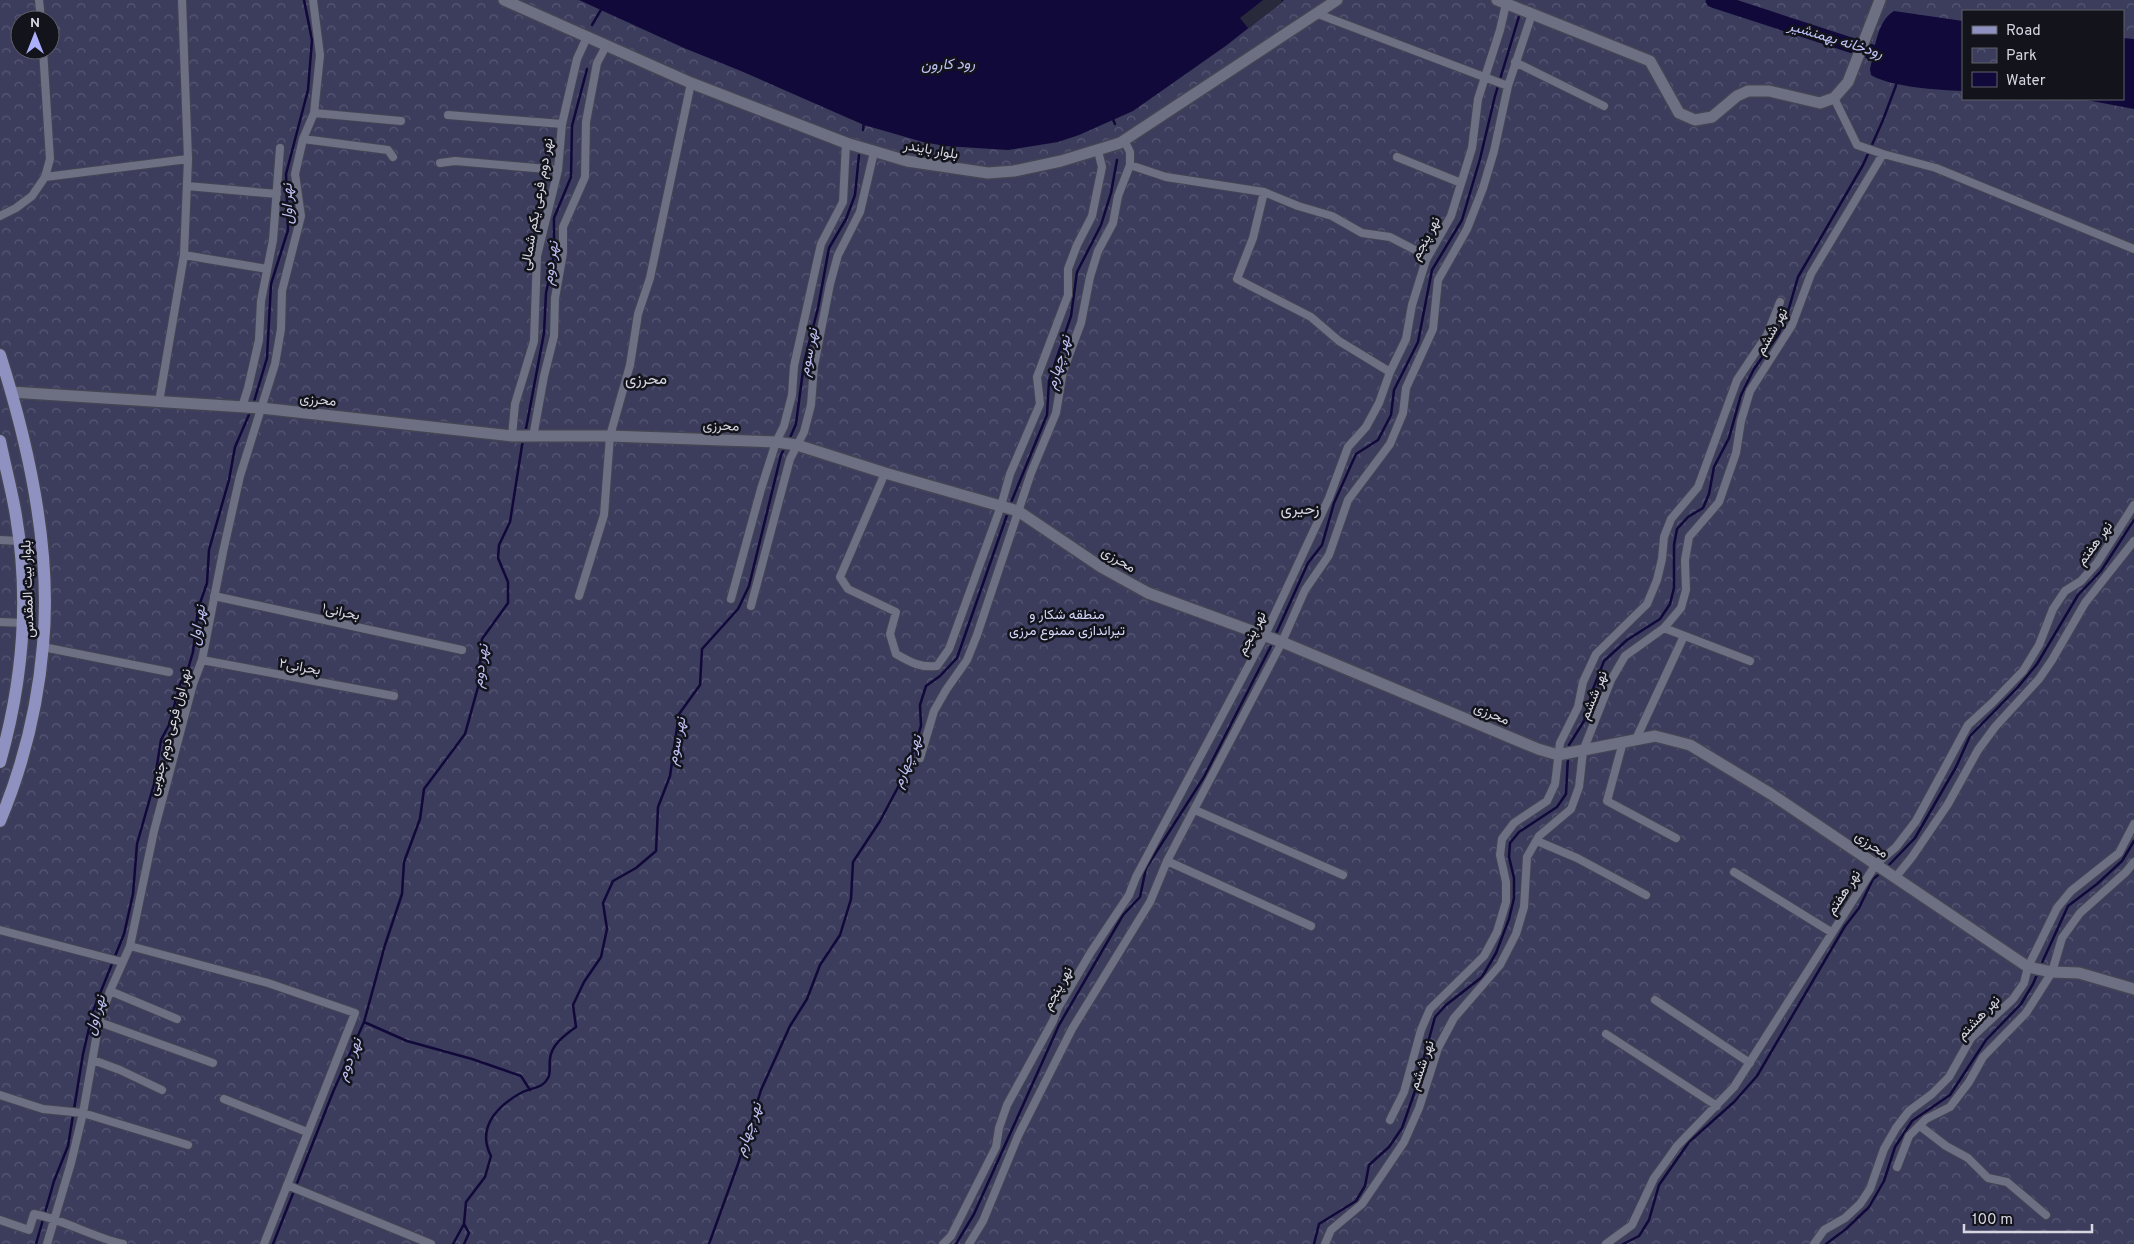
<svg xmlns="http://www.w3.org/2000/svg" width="2134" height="1244" viewBox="0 0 2134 1244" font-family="Overpass,Vazirmatn,sans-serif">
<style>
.park{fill:url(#park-crowns);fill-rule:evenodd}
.water{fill:#12093b}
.pier{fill:#28293b}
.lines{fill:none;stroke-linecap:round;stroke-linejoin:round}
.stream{stroke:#12093b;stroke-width:2.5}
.river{stroke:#12093b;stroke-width:15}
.street-casing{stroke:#444553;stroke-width:10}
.secondary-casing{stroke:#444553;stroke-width:14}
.primary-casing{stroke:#444553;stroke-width:15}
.street{stroke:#6d6f83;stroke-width:8}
.secondary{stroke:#6d6f83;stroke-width:11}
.primary{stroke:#8f91c0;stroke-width:12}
.labels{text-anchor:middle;stroke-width:5;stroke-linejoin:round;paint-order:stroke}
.street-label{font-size:14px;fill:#d5d6e1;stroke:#12131b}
.park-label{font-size:14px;fill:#d4d6f9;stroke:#12131b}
.water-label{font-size:15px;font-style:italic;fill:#bec1f4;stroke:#12131b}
.quarter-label{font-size:16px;fill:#d5d6e1;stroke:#12131b}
</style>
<defs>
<pattern id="park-crowns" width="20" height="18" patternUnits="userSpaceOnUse" patternTransform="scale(1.25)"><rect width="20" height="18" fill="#3c3d5d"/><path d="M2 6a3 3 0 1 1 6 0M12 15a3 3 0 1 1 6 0" fill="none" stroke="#575874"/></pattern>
</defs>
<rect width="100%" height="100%" fill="#28293b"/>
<path class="park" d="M0 0H2134V1244H0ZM1963 11H2123V99H1963ZM20 20H50V50H20Z"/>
<path class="water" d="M579 0H1284L1227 45 1133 111 1079 135 1058 142 1008 150 945 146 923 142 864 125 741 71 684 48Z
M1894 11 1963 21V91C1939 90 1890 87 1871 75L1870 69C1875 50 1876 22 1894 11Z
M2123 38 2134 39V109L2081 99H2123Z"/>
<path class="pier" d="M1263 0H1281L1283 2 1248 28 1240 18Z"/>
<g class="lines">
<path class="stream" d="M592 25 602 8
M1112 117 1115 124
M863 130 864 122
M253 405 267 358 271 284 288 230 286 174 308 90 312 40 304 0
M525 434 544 333 546 293 554 255V218L571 177 572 126 587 69
M789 440 796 424 804 363 818 308 829 248 846 219 855 195 859 155
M1010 505 1047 415 1049 381 1071 316 1077 272 1101 225 1111 193 1117 160
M1275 636 1308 563 1322 545 1334 503 1356 454 1378 440 1391 415 1394 390 1418 342 1432 270 1462 220 1480 159 1495 96 1520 13
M1569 749V745L1584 721 1593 689 1604 661 1627 640 1660 619 1670 604 1674 588V545L1677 529 1688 517 1703 508 1709 494 1714 467 1729 438 1741 395 1754 369 1778 335 1787 315 1798 277 1863 165 1883 120 1898 80
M1886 868 1915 838 1956 767 1970 736 2018 687 2037 664 2078 595 2101 571 2134 520
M2040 967 2068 906 2097 884 2122 861 2134 841
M364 1022 407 1041 472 1059 521 1076 530 1090
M464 1224 469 1233 464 1244
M36 1244 54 1181 68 1146 83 1054 93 1011 124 934 133 894 137 844 154 784 161 740 169 725 180 684 188 669 193 652 198 609 207 583 209 550 229 480 235 447 251 410
M273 1244 333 1092 364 1022 385 945 402 894 404 862 420 819 424 789 465 734 478 687 482 639 508 603V582L498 558 499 545 510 522 523 439
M453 1244 464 1224 466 1202 485 1177 491 1156C477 1129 495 1108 519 1094 529 1087 542 1090 548 1078 551 1073 549 1065 550 1059 551 1045 565 1035 576 1027L573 1005 584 982 601 957 607 929 603 903 613 881 636 868 656 851 658 807 670 776 679 714 700 685 702 649 738 609 749 586 781 455 785 447
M709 1244 738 1164 761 1090 790 1026 807 999 820 965 840 935 851 899 853 862 880 821 906 772 921 726 920 705 926 686 940 676 957 658 1008 512
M956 1244 974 1214 1059 1025 1123 915 1140 897 1146 868 1204 777 1273 642
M1314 1244 1319 1224 1356 1201 1365 1186 1369 1165 1389 1147 1402 1128 1414 1094 1435 1017 1446 1005 1482 977 1496 953 1509 919 1514 898V878L1509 857 1510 843 1519 832 1557 807 1566 794 1568 757
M1623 1244 1639 1236 1649 1220 1659 1185 1689 1142 1734 1102 1757 1076 1845 926 1859 908 1873 879 1882 872
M1826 1244 1846 1229 1869 1207 1884 1181 1895 1147 1912 1121 1950 1095 1986 1040 2021 1004 2033 984 2038 972"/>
<path class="river" d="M1713 0 1878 54 1894 56"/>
<defs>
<path id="street" d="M39 0 41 20
M1318 14 1508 86
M1515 62 1604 106
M1834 98 1857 145 1883 154 1936 168 2134 249
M314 113 401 121
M448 115 562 124
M303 139 388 150 393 157
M1397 157 1461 183
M440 163 455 161 558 170
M1130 165 1166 177 1264 192 1253 238 1237 279 1311 317 1339 341 1390 372
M45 177 188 159
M187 186 277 194
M1264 192 1298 206 1332 216 1362 233 1390 237 1417 251 1426 260
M0 216 16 208 32 196 45 177 50 159 43 50
M184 255 267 269
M159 402 184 255 188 159 182 0
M242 407 248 388 259 340 261 301 273 240 280 148
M512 436 515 404 534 341 537 256 558 170 562 124 577 59 587 37
M533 437 544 376 554 336 555 298 563 253V227L585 177 586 122 597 63 606 46
M885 473 840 577 848 589 896 612 890 634 896 654C910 662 920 668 937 666L949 649 1001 506 1010 474 1040 404 1037 377 1068 295V269L1077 245 1092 216 1102 167 1098 151
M0 540 19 541
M214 596 462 650
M579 596 604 515 610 436 630 365 638 314 650 278 691 83
M731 599 761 489 776 442 784 426 792 395 794 366 821 244 843 202 846 143
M751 606 790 459 804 432 811 405 814 366 830 284 838 255 860 212 874 152
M0 622 24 623
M1664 628 1750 661
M43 647 169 672
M202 660 394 696
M1636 739 1684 636
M1623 742 1607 801 1676 838
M920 758 934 711 946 690 967 660 977 635 1031 473 1056 413 1063 371 1081 323 1090 277 1098 251 1113 223 1118 196 1130 165V152L1124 140
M1195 810 1343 875
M1537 841 1577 858 1646 895
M1167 861 1311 926
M1734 872 1831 932
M1895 878 1912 857 1948 804 1978 750 1995 727 2039 679 2052 660 2085 603 2134 541
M0 930 122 962
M130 946 268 983 355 1013 264 1244
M110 991 177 1019
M1655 1000 1750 1063
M99 1022 213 1063
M1606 1034 1717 1106
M93 1060 120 1070 162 1090
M0 1095 43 1109 83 1113 188 1145
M224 1099 307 1132
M1390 1120 1404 1092 1421 1030 1430 1009 1484 956 1497 932 1506 902V882L1500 855 1502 839 1514 823 1547 801 1555 784 1560 743 1578 707 1583 682 1596 654 1647 604 1657 580 1662 559 1664 537 1671 519 1698 487 1737 380 1767 335 1780 302
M1920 1126 1946 1146 1968 1158 1988 1178 2007 1182 2046 1215
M1897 1167 1909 1136 1926 1119 1950 1107 1969 1082 1983 1057 2026 1013 2052 972 2062 938 2080 913 2126 872 2134 862
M287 1185 431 1244
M0 1220 29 1230 34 1214C65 1220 92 1237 123 1244
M47 1244 71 1163 83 1113 99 1022 110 991 130 946 154 831 193 684 202 660 223 552 240 476 275 364 281 329 282 291 301 216 295 174 303 139 314 113 320 55 313 0
M943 1244 951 1236 996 1147 999 1128 1007 1105 1053 1021 1058 1008 1091 952 1129 895 1136 877 1265 635 1329 498 1348 447 1366 427 1379 403 1390 372 1406 339 1412 305 1426 260 1451 216 1472 148 1478 99 1500 30 1506 4
M969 1244 983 1221 1018 1136 1072 1029 1150 902 1167 861 1282 642 1305 590 1329 555 1348 500 1390 444 1403 413 1406 388 1433 329 1438 280 1467 229 1483 188 1494 151 1508 86 1532 14
M1325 1244 1331 1230 1362 1204 1404 1142 1419 1108 1438 1048 1454 1018 1500 965 1516 934 1524 907 1527 857 1539 836 1571 809 1579 787 1583 751 1611 680 1625 656 1664 628 1681 608 1686 590 1685 560 1689 537 1719 502 1736 453 1741 421 1750 391 1792 325 1811 274 1883 154
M1606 1244 1632 1225 1654 1178 1665 1163 1677 1146 1734 1087 1876 864 1896 847 1916 821 1968 725 1992 703 2023 671 2039 645 2053 609 2065 591 2081 581 2097 563 2134 505
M1814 1244 1824 1230 1845 1218 1860 1204 1870 1189 1884 1149 1896 1128 1909 1111 1932 1094 1949 1077 1971 1038 2013 999 2024 983 2028 967 2057 908 2071 891 2119 853 2134 824"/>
<path id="secondary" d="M504 0 691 83 846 143 907 161 988 173 1014 171 1061 161 1120 143 1337 0
M1497 0 1650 61 1679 113 1695 120 1712 117 1737 96 1748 91H1769L1820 103 1834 98 1848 82 1880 0
M11 392 261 408 512 436H610L776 442 797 445 885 473 1018 511 1101 567 1148 593 1282 642 1538 749 1558 755 1655 736 1690 745 1771 794 2028 967 2052 972 2079 973 2134 989"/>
<path id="primary" d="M0 355C29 446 52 550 43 645 38 705 23 766 0 821
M0 441C5 466 12 491 16 516 30 599 23 681 0 762"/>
</defs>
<use href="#street" class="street-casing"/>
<use href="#secondary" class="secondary-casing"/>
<use href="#primary" class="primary-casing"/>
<use href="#street" class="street"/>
<use href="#secondary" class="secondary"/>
<use href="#primary" class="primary"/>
</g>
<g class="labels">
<g class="street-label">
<text transform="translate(931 149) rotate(10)" y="5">بلوار بایندر</text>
<text transform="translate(536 204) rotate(-80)" y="5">نهر دوم فرعی یکم شمالی</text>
<text transform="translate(1425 238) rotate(-62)" y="5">نهر پنجم</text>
<text transform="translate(1771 331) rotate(-61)" y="5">نهر ششم</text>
<text transform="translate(318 399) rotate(6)" y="5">محرزی</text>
<text transform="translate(721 425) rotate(2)" y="5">محرزی</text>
<text transform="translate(2094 543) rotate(-54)" y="5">نهر هفتم</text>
<text transform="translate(1119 559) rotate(31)" y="5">محرزی</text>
<text transform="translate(27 589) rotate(-92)" y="5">بلوار بیت المقدس</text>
<text transform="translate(341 611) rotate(12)" y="5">بحرانی۱</text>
<text transform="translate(1251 633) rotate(-63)" y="5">نهر پنجم</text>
<text transform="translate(300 666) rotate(10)" y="5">بحرانی۲</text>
<text transform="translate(1593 695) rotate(-68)" y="5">نهر ششم</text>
<text transform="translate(1492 713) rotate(23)" y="5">محرزی</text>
<text transform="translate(169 732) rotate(-75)" y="5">نهر اول فرعی دوم جنوبی</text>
<text transform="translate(1872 844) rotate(34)" y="5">محرزی</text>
<text transform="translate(1843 892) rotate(-57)" y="5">نهر هفتم</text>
<text transform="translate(1057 988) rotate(-61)" y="5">نهر پنجم</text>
<text transform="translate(1978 1017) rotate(-46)" y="5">نهر هشتم</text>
<text transform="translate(1421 1065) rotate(-71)" y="5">نهر ششم</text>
</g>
<g class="park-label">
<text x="1067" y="619">منطقه شکار و<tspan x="1067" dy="16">تیراندازی ممنوع مرزی</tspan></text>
</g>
<g class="water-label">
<text transform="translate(1836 39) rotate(17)" y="5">رودخانه بهمنشیر</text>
<text transform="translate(948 64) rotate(-2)" y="5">رود کارون</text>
<text transform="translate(287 204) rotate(-91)" y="5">نهر اول</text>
<text transform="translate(550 263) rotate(-82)" y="5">نهر دوم</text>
<text transform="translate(808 352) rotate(-79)" y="5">نهر سوم</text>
<text transform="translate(1058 362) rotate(-74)" y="5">نهر چهارم</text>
<text transform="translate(197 625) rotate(-81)" y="5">نهر اول</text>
<text transform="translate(480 666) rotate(-82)" y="5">نهر دوم</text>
<text transform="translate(676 741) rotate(-79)" y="5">نهر سوم</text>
<text transform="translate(907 761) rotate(-68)" y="5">نهر چهارم</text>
<text transform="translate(95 1015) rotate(-74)" y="5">نهر اول</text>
<text transform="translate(349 1059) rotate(-68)" y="5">نهر دوم</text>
<text transform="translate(748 1129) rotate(-71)" y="5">نهر چهارم</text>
</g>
<g class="quarter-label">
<text x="646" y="384">محرزی</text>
<text x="1300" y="514">زحیری</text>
</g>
</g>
<rect x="1962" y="10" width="162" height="90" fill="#12131b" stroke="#60616a"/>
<rect x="1972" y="26" width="25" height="8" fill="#8f91c0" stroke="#60616a"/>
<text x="2006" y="35" font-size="15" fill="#d5d6e1">Road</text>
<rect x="1972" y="48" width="25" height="15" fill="url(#park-crowns)" stroke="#60616a"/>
<text x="2006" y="60" font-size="15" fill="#d5d6e1">Park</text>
<rect x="1972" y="72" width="25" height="15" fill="#12093b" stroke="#60616a"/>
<text x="2006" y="85" font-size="15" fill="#d5d6e1">Water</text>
<g transform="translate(35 35)"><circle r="24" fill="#12131b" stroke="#60616a"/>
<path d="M0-4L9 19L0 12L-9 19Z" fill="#acaffb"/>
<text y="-8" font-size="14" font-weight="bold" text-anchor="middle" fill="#d5d6e1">N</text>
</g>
<path d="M1964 1224v8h128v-8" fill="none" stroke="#d5d6e1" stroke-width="2.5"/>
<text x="1972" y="1224" font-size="15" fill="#d5d6e1" stroke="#12131b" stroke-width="4" paint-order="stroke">100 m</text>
</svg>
